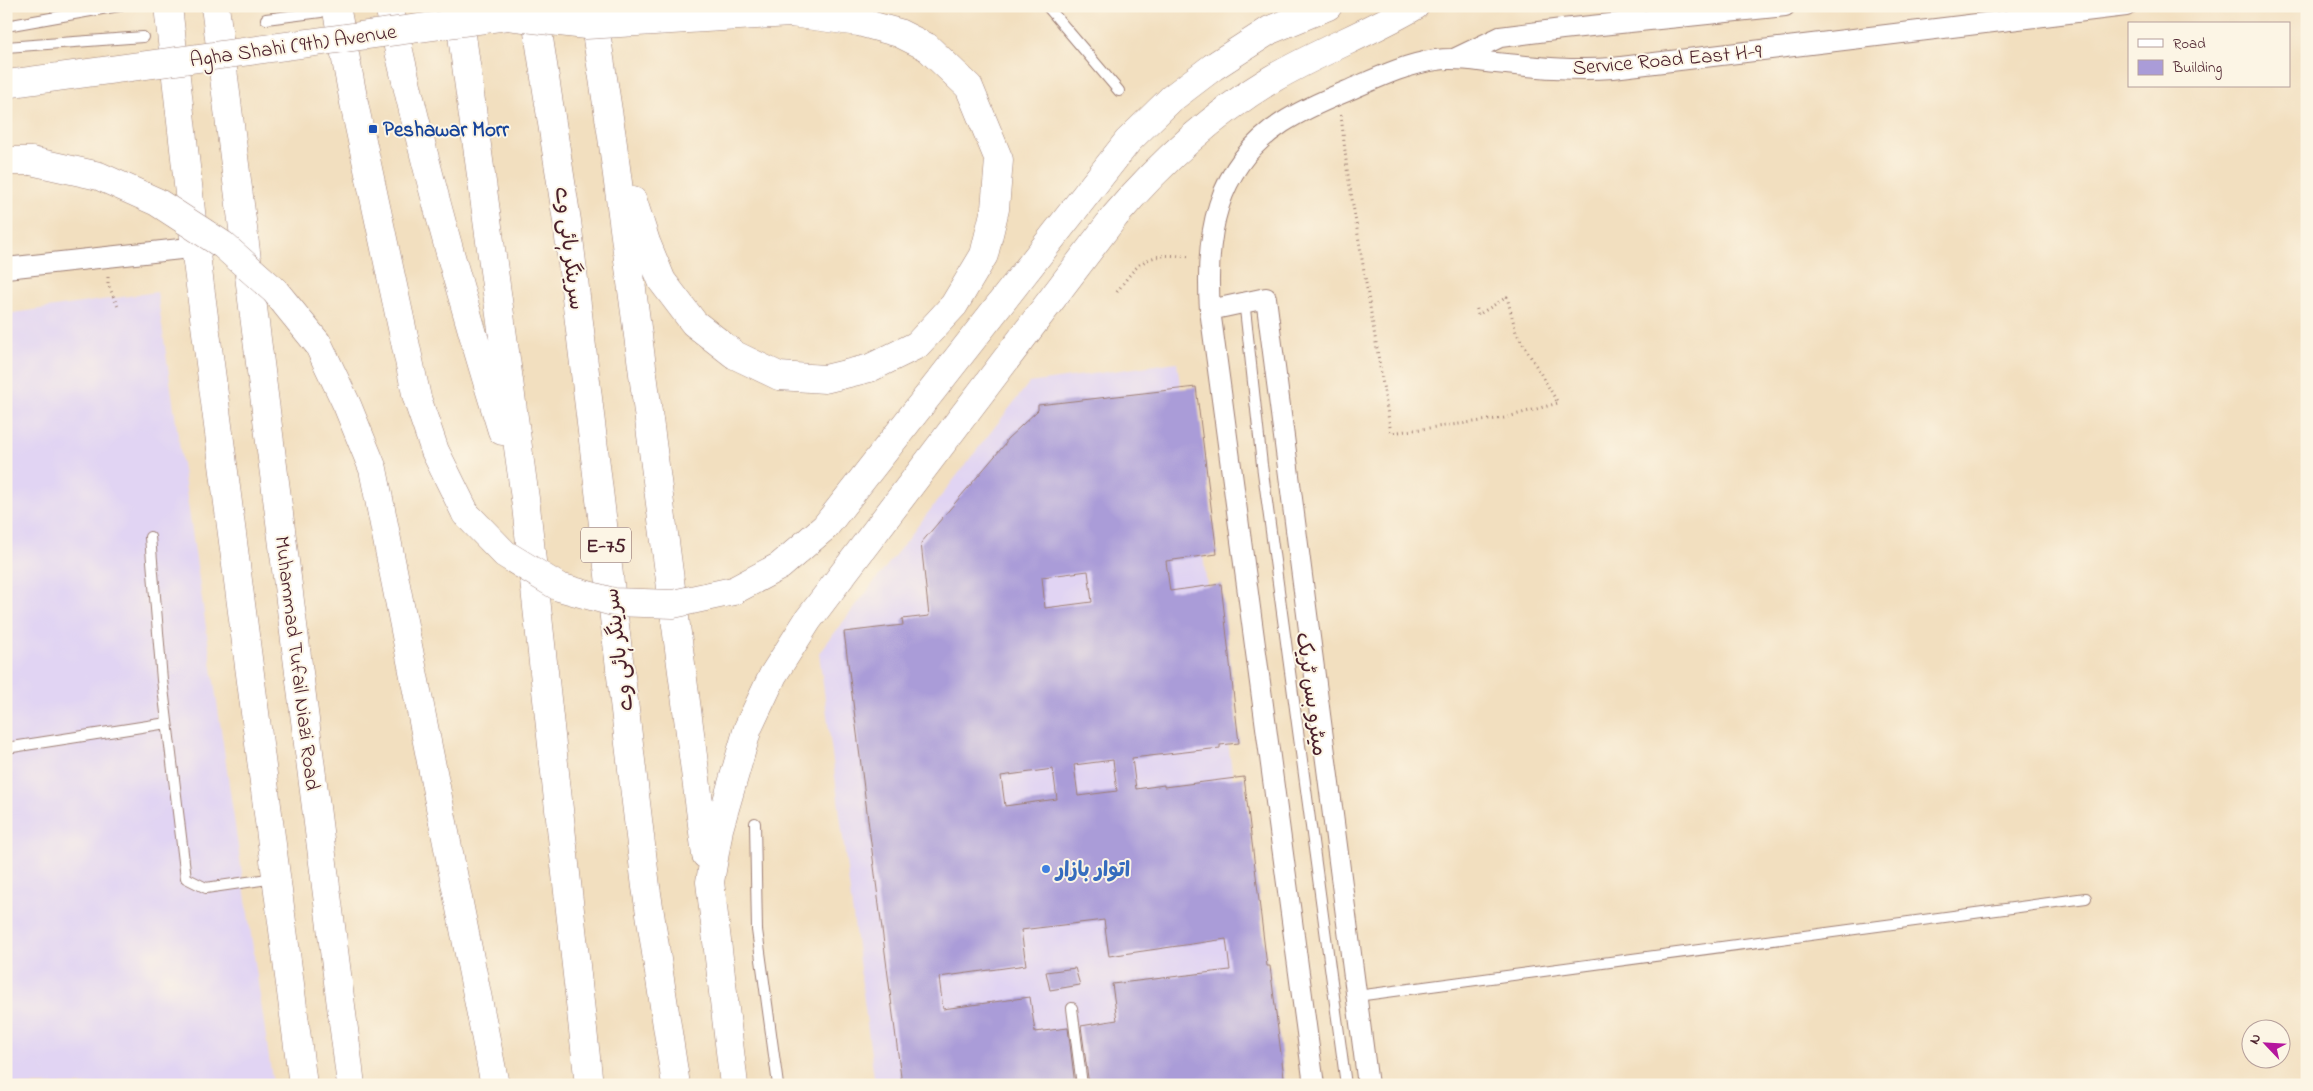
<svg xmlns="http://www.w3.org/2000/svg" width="2313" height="1091" viewBox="0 0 2313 1091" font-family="'Indie Flower','Playpen Sans Arabic',sans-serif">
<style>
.built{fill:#e1d4f3}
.building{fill:#aa9cd8;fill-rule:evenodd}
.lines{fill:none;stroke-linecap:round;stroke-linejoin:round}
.lane-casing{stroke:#9e7f75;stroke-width:12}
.street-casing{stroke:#9e7f75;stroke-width:22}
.secondary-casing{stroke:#9e7f75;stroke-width:29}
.highway-casing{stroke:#9e7f75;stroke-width:29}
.path{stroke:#9e7f75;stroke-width:3;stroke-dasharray:1 4;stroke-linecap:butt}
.lane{stroke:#fff;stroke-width:10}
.street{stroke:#fff;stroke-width:20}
.secondary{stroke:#fff;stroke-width:28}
.highway{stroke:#fff;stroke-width:28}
.primary-bridge-casing{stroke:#9e7f75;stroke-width:29;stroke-linecap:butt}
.highway-bridge-casing{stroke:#9e7f75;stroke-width:29;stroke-linecap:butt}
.primary-bridge{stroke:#fff;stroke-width:28}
.highway-bridge{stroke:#fff;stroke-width:28}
.transit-dot{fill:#1a4fb4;stroke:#fcf5e5;stroke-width:2}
.shop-dot{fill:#3f7fe0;stroke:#fcf5e5;stroke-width:2}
.labels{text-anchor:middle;stroke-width:4;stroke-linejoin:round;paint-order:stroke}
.shield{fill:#fcf5e5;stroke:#7f5f63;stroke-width:1}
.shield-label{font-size:20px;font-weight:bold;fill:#4a1f2b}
.street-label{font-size:21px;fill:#4a1f2b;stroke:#fcf5e5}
.transit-label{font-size:21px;font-weight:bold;fill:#164399;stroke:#fcf5e5;text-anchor:start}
.shop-label{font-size:21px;font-weight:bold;fill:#366cbe;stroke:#fcf5e5;text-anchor:start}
</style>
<rect width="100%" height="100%" fill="#fcf5e5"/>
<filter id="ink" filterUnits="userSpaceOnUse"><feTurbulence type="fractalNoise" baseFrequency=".02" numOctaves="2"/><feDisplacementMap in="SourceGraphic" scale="10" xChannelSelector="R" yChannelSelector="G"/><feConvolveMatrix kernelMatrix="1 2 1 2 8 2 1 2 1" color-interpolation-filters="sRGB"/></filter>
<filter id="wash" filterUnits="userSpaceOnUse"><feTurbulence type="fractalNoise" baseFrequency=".0096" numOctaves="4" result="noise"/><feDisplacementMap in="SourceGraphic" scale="20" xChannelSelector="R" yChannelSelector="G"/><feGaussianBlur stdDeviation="1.12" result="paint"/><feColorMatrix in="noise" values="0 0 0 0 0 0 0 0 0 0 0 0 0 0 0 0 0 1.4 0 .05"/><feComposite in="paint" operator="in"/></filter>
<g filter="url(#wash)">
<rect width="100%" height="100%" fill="#f2dfbf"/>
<path class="built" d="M157 292 273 1085H6V314Z
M1177 362 1274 1085H875L819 653 1029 383Z"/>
<g id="blocks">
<path class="building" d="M1196 387 1217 554 1166 561 1170 591 1221 584 1239 743 1220 745V748L1132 758 1136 789 1164 785V787L1244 777 1267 966H1270L1285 1085H1089L1081 1026 1117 1020 1112 984 1230 970 1226 939 1109 956 1104 920 1021 930 1026 965 939 977 943 1009 1030 997 1035 1032 1068 1028 1075 1085H902L844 632 903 625 902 619 929 616 921 543 1006 443V440L1038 410V405ZM1088 571 1092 602 1045 608 1042 577ZM1113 760 1117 791 1078 796 1074 765ZM1053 769 1057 799 1005 806 1001 776Z
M1075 968 1080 985 1050 990 1046 972Z"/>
</g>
</g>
<g filter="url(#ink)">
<use href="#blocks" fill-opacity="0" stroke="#9e7f75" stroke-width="1"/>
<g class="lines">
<defs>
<path id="lane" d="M1047 6 1119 91
M266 19 321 12
M6 26 119 6
M6 47 143 37
M1245 309 1262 465 1346 1085
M150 537 162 680 186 878 206 888 275 878
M6 748 167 723
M755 823 757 930 778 1085
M1357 996 2086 898
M1072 1008 1082 1085"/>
<path id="street" d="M1454 59 1500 37 1562 29 1785 6
M6 268 208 246
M1210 310 1266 298 1368 1085
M1314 1085 1210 310C1205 236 1215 167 1282 123 1302 110 1325 100 1347 91 1375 79 1405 64 1436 60 1456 57 1476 61 1496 63 1535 67 1574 71 1613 68L2126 6"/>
<path id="secondary" d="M168 6 195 247 303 1085
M215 6 351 1085"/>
<path id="highway" d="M336 6 355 108 417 398 435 451 466 514
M389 6C420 150 459 291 502 431
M458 6 526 506 589 1085
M534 6 567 221 646 887 676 1085
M592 6 612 137 706 855
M6 161H31
M633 201 646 242 662 281 694 323 735 355 779 376 825 379 870 368 917 345 954 305 984 255 995 209 999 160 969 87 927 47
M318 344 347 405 373 469 495 1085
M733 591 780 566 825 527 1128 141 1171 99 1213 67 1270 30 1328 6
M734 1085 710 882 719 829 748 728 773 675 808 620 1115 216C1161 162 1211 116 1272 79 1318 52 1369 33 1415 6"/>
</defs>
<use href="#lane" class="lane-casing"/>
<use href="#street" class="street-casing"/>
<use href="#secondary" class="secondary-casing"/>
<use href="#highway" class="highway-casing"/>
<path class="path" d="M1341 115 1347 169 1391 433 1504 418 1558 403 1516 332 1507 297 1478 315 1476 305
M108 277V284L118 307
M1117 292C1140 259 1149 252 1191 257"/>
<use href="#lane" class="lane"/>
<use href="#street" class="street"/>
<use href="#secondary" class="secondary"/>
<use href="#highway" class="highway"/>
<defs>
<path id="primary-bridge" d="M6 84 581 6"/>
<path id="highway-bridge" d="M507 16 586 25 791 13 859 22 899 33 927 47
M31 161 99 176 157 202 223 245 275 291 318 344
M466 514 505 554 559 587 613 602 673 604 733 591"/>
</defs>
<use href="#primary-bridge" class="primary-bridge-casing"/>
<use href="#highway-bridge" class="highway-bridge-casing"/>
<use href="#primary-bridge" class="primary-bridge"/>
<use href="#highway-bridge" class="highway-bridge"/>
</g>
</g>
<rect class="transit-dot" x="368" y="124" width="10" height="10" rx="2.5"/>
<circle class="shop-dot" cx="1046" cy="869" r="5"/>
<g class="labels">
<rect class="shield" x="581" y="527.5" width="50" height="35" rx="4"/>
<g class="shield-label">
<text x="606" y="552">E-75</text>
</g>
<g class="street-label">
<text transform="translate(293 45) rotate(-8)" y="7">Agha Shahi (9th) Avenue</text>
<text transform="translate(1667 59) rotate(-5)" y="7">Service Road East H-9</text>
<text transform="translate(570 248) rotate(83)" y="7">سرینگر ہائی وے</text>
<text transform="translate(618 650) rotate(-97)" y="7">سرینگر ہائی وے</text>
<text transform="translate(298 663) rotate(83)" y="7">Muhammad Tufail Niazi Road</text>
<text transform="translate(1312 694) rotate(82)" y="7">میٹرو بس ٹریک</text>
</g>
<g class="transit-label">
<text x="383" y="136">Peshawar Morr</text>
</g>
<g class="shop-label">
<text x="1056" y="876">اتوار بازار</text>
</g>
</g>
<rect width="2313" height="1091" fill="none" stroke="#fcf5e5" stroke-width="25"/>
<rect x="2128" y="22" width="162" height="65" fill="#fcf5e5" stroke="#b59f9b"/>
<rect x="2138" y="39" width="25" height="8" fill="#ffffff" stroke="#b59f9b"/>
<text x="2173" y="48" font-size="15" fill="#4a1f2b">Road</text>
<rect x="2138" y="60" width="25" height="15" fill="#aa9cd8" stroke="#b59f9b"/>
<text x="2173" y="72" font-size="15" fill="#4a1f2b">Building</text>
<g transform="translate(2266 1044) rotate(295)"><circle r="24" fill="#fcf5e5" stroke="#b59f9b"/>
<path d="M0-4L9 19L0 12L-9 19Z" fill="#b5179e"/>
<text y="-8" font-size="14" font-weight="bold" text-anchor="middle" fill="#4a1f2b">N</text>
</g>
</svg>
